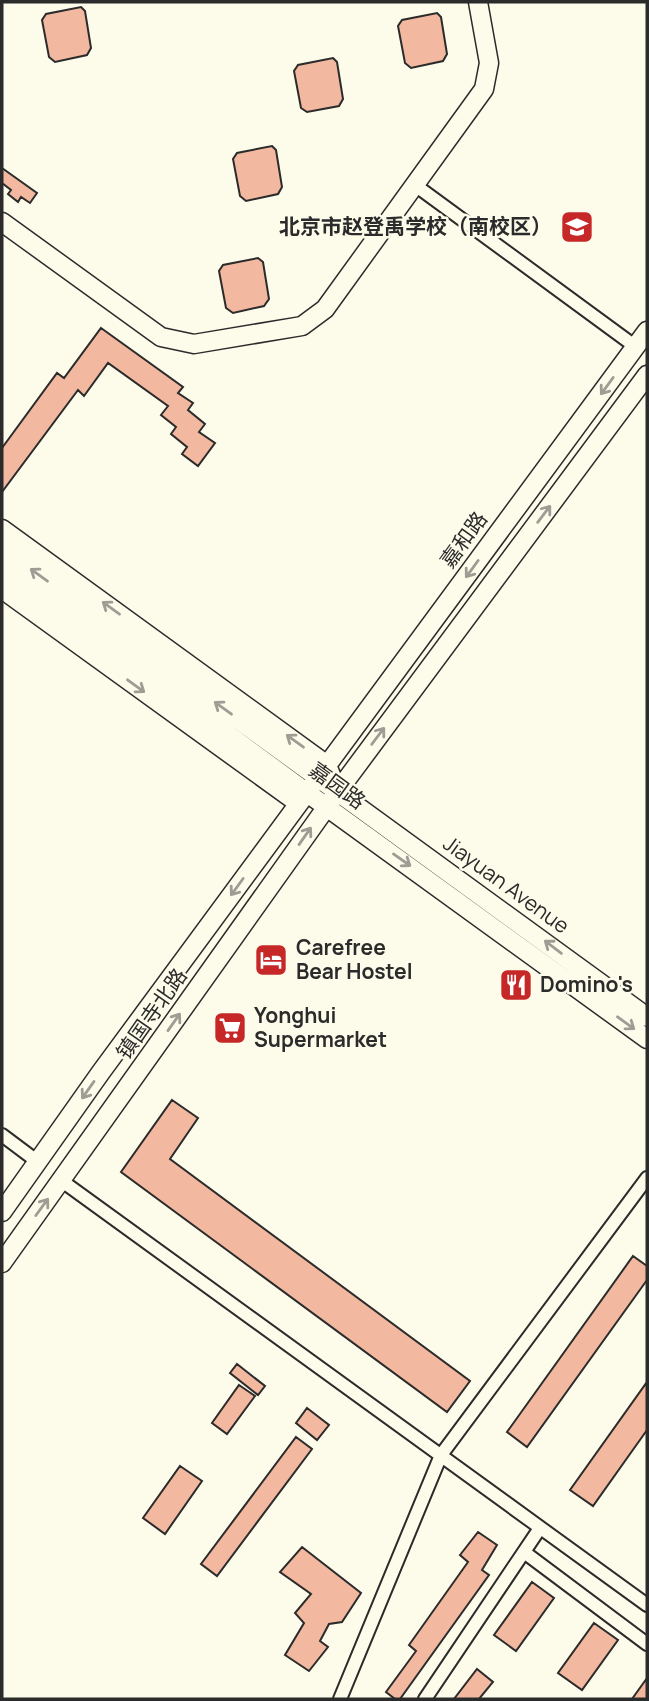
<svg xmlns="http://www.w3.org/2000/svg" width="649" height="1701" viewBox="0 0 649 1701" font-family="Manrope,'Noto Sans SC',sans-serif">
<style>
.building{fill:#f2b8a0;stroke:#2b2b2b;stroke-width:2}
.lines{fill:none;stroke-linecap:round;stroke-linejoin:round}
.street-casing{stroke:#2b2b2b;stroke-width:16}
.secondary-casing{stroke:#2b2b2b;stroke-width:21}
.street{stroke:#fdfbea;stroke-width:12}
.secondary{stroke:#fdfbea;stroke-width:18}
.oneway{stroke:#9e9d94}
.labels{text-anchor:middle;stroke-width:5;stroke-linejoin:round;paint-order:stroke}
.poi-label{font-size:21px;font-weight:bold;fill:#2b2b2b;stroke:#fdfbea;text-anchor:start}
.street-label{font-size:21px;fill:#2b2b2b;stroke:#fdfbea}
</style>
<rect width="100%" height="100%" fill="#fdfbea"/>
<path class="building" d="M81 7 85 11 91 48 87 55 55 62 49 57 42 20 46 14Z
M437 13 441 17 447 54 443 61 411 68 405 63 398 26 402 20Z
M333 58 337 62 343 99 339 106 307 112 301 108 294 71 298 65Z
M272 146 276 150 282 187 278 194 246 201 240 196 233 159 237 153Z
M2 168 37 193 30 203 21 197 18 202 8 194 11 190 2 183Z
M258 258 263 262 269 299 264 306 233 313 226 308 219 271 223 265Z
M101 328 183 387 178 393 193 403 188 410 205 424 199 432 215 443 198 466 182 454 187 447 171 434 176 427 161 415 168 406 108 363 84 396 78 390 2 492V448L57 373 64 378Z
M172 1100 198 1118 170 1159 470 1381 447 1412 121 1172Z
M633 1256 647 1266V1280L527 1447 507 1432Z
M237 1364 265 1386 258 1395 230 1373Z
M647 1382V1430L593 1506 570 1490Z
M239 1385 255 1396 227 1434 212 1423Z
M307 1408 329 1425 317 1440 296 1423Z
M296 1437 312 1449 217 1576 201 1564Z
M180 1466 202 1481 165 1534 143 1518Z
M478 1532 497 1545 482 1570 489 1575 400 1699H395L386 1692 416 1651 409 1645 468 1562 460 1555Z
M302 1547 361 1593 342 1622 329 1624 320 1641 328 1647 309 1671 285 1655 304 1623 295 1613 311 1594 280 1572Z
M532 1582 554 1598 516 1651 494 1635Z
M594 1623 618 1640 582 1690 558 1673Z
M477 1669 493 1682 479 1699H454Z
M647 1678V1699H632Z"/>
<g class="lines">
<defs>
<path id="street" d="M415 185 636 347
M2 1135 38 1162
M62 1181 647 1605
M524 1552 647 1644
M340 1699 441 1455 647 1178
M425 1699 540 1528"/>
<path id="secondary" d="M2 222 161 337 194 344 302 326 325 309 484 89 489 63 478 2
M2 529 327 765 331 775
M2 548 647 1017
M2 568 306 792 647 1039
M2 589 298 803
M2 1212 101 1072 647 331
M2 1263 338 791 647 375"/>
</defs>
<use href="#street" class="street-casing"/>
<use href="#secondary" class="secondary-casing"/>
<use href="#street" class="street"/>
<use href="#secondary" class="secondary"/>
</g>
<defs><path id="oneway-shaft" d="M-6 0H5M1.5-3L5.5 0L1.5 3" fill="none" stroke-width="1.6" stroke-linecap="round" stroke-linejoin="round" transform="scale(1.75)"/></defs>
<g class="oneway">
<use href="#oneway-shaft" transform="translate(607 386) rotate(126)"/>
<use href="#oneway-shaft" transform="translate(544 514) rotate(-53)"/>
<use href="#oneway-shaft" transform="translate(472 569) rotate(126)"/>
<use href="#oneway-shaft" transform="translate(39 575) rotate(-144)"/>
<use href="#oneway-shaft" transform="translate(111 608) rotate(-144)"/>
<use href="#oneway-shaft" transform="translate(136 686) rotate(36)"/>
<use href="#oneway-shaft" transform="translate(223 708) rotate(-144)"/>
<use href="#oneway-shaft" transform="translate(378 736) rotate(-53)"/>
<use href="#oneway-shaft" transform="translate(295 741) rotate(-144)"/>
<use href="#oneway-shaft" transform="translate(305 836) rotate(-55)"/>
<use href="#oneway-shaft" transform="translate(402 860) rotate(35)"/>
<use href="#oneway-shaft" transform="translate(237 887) rotate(126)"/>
<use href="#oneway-shaft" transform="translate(553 947) rotate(-143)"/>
<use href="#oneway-shaft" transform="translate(174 1022) rotate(-55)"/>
<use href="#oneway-shaft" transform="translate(626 1023) rotate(36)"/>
<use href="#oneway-shaft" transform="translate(88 1090) rotate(125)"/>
<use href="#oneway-shaft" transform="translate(42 1207) rotate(-54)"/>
</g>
<defs>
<symbol id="school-square" viewBox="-11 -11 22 22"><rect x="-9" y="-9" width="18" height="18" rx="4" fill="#c62828" stroke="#fdfbea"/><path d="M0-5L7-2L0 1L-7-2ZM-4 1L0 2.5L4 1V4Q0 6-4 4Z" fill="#fff"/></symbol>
<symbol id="hotel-square" viewBox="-11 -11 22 22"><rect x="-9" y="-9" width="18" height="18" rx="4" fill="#c62828" stroke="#fdfbea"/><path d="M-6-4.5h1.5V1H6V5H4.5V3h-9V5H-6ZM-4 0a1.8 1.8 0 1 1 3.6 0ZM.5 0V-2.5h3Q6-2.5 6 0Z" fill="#fff"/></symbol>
<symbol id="restaurant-square" viewBox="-11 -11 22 22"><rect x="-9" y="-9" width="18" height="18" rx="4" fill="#c62828" stroke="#fdfbea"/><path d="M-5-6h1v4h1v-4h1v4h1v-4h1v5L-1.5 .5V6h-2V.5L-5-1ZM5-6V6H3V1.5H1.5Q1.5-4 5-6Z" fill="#fff"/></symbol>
<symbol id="supermarket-square" viewBox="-11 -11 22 22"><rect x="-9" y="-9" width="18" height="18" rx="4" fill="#c62828" stroke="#fdfbea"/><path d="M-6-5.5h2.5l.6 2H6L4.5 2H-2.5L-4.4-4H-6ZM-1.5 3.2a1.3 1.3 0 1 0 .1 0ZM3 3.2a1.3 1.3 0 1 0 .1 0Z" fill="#fff"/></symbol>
</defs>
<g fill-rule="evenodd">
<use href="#school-square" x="558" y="208" width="38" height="38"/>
<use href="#hotel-square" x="252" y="941" width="38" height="38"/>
<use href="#restaurant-square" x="497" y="966" width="38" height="38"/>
<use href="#supermarket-square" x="211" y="1009" width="38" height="38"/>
</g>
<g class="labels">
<g class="poi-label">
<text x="552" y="234" text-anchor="end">北京市赵登禹学校（南校区）</text>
<text x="296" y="955">Carefree<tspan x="296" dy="24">Bear Hostel</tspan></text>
<text x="540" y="992">Domino's</text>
<text x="254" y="1023">Yonghui<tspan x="254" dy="24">Supermarket</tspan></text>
</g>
<g class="street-label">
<text transform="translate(464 540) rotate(-54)" y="7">嘉和路</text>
<text transform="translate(337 786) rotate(36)" y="7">嘉园路</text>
<text transform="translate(506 885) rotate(36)" y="7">Jiayuan Avenue</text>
<text transform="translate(152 1014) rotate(-55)" y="7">镇国寺北路</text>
</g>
</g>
<rect width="649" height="1701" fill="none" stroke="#2b2b2b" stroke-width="7"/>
</svg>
